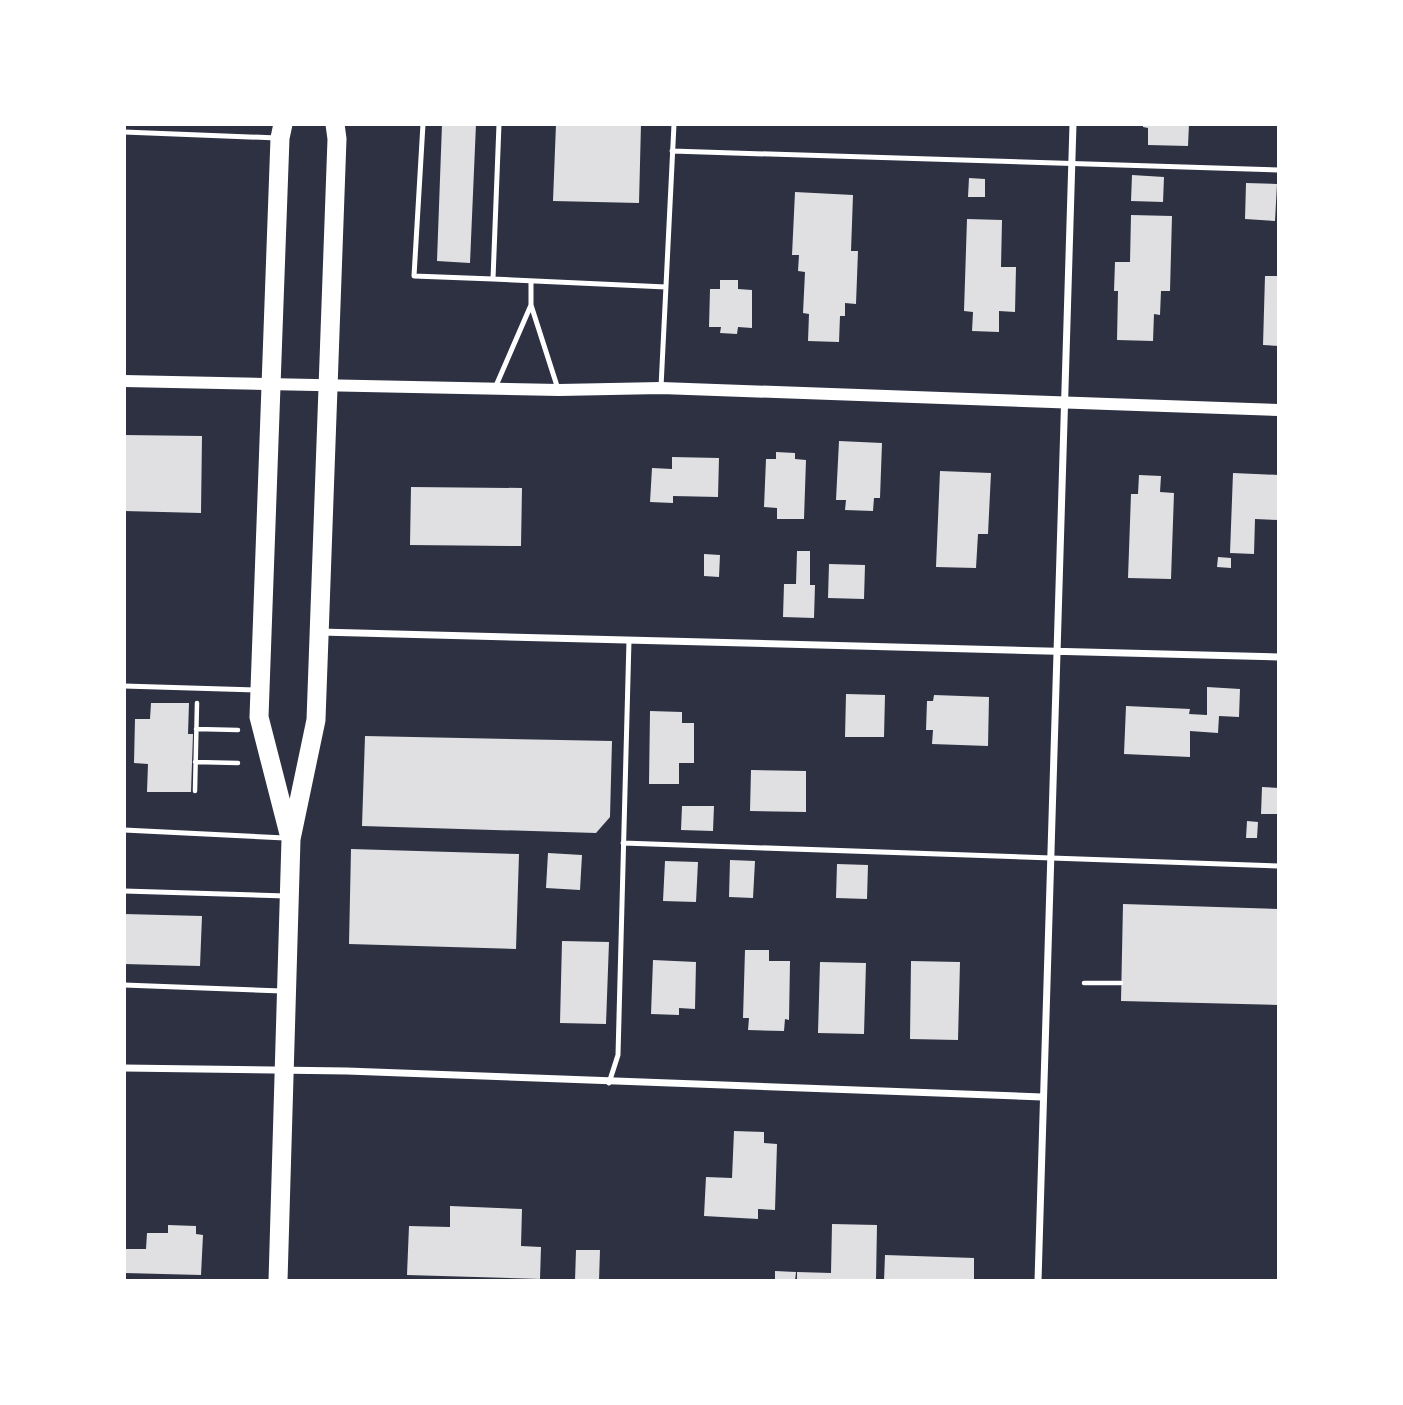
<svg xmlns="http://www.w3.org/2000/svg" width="1403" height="1405" viewBox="0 0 1403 1405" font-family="'DM Sans',sans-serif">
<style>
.building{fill:#e0e0e3}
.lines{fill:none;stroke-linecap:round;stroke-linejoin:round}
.path{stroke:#fff;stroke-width:4.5}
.service{stroke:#fff;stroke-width:5}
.minor{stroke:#fff;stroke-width:7}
.tertiary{stroke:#fff;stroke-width:12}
.trunk{stroke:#fff;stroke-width:19}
</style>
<rect width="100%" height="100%" fill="#2d3142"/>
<path class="building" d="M442 124H476L470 263 437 261Z
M556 124H641L639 203 553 201Z
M1143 124H1189L1188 146 1148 145V128L1143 127Z
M1132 175 1164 177 1163 202 1131 201Z
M969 178 985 179V197H968Z
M1246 183 1277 184 1275 221 1245 219Z
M795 192 853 195 851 251H858L856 304 845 303V316H840L839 342 808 341 809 314 803 313 805 272 798 271 799 255H792Z
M1131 215 1172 216 1170 291H1161L1160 315 1154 314 1153 341 1117 340 1118 291H1114L1115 262H1130Z
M967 219 1002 220 1001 267H1016L1015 312 999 311V332L972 331 973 312 964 311Z
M1265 276H1279V346L1263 345Z
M720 280H738V289L752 290V328L738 327 737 334 720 333 721 327H709L710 289H720Z
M124 435 202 436 201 513 124 511Z
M839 441 882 443 880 498H874L873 511 845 510 846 500H836Z
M776 452 795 453V459L806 460 804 519H777V508L764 507 766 459H776Z
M672 457 719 458 718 497 673 496V503L650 502 652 468 672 469Z
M940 471 991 473 988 534H978L976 568 936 567Z
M1233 473 1279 475V520L1255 519 1254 554 1230 553Z
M1139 475 1161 476 1160 492 1174 493 1171 579 1128 578 1131 494H1138Z
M411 487 522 488 521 546 410 545Z
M797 551H810V585H815L814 618 783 617 784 584H796Z
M704 554 720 555 719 577 704 576Z
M1218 557 1231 558V568L1217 567Z
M829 564 865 565 864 599 828 598Z
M1207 687 1240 689 1239 717 1219 716 1218 733 1190 731V757L1124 754 1126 706 1190 709 1189 714 1207 715Z
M846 694 885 695 884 737H845Z
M934 695 989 697 988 746 932 744 933 730H926L927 701H933Z
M151 703H189L188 734H193L191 792H147L148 764 134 763 135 719H150Z
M650 711 682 712V723H694V763H679V784H649Z
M365 736 612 741 610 817 596 833 362 826Z
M751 770 806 771V812L750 811Z
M1262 787 1279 788V814H1261Z
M682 806H714L713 831 681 830Z
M1247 821 1258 822 1257 838H1246Z
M351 849 519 854 516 949 349 944Z
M548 853 582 855 580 890 546 888Z
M730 860 755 861 753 898 729 897Z
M665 861 698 862 696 902 663 901Z
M837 864 868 865 867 899 836 898Z
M1123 904 1279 909V1005L1121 1001Z
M124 914 202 916 200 966 124 964Z
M562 941 609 942 606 1024 560 1023Z
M745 950H769V961H790L789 1020 785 1019 784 1031 748 1030 749 1018H743Z
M653 960 696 962 695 1009 679 1008V1015L651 1014Z
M911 961 960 962 958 1040 910 1039Z
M820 962 866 963 864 1034 818 1033Z
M734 1131 764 1132V1143L777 1144 775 1210 758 1209V1219L704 1216 706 1177 732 1178Z
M450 1206 522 1209 521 1246 541 1247 540 1279 407 1275 409 1226 450 1227Z
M832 1224 877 1225 876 1281H797V1272L831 1273Z
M168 1225 196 1226V1234L203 1235 201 1275 124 1273V1249H146L147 1233H168Z
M576 1250H600L599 1281H575Z
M885 1255 974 1258V1281H884Z
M775 1271 796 1272 795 1281H775Z"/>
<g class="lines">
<path class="path" d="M196 729 238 730
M195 762 238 763
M195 791 197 703
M1084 983H1121"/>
<path class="service" d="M423 124 414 276 493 279
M499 124 493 279 666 287
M124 132 277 138
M672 151 1279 170
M531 281V305L558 389
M661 387 674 124
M495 388 531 305
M124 686 257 690
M124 830 285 838
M623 843 1279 866
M124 891 286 896
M124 985 282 991
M609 1083 618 1055 629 640"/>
<path class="minor" d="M320 632 1279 657
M124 1068 347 1071 1042 1097
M1038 1281 1073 124"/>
<path class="tertiary" d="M124 381 559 390 661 388 1279 410"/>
<path class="trunk" d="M283 124 280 138 259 717 289 834
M278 1281 291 839 316 720 337 139 335 124"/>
</g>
<rect width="1403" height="1405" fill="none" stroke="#ffffff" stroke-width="252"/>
</svg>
